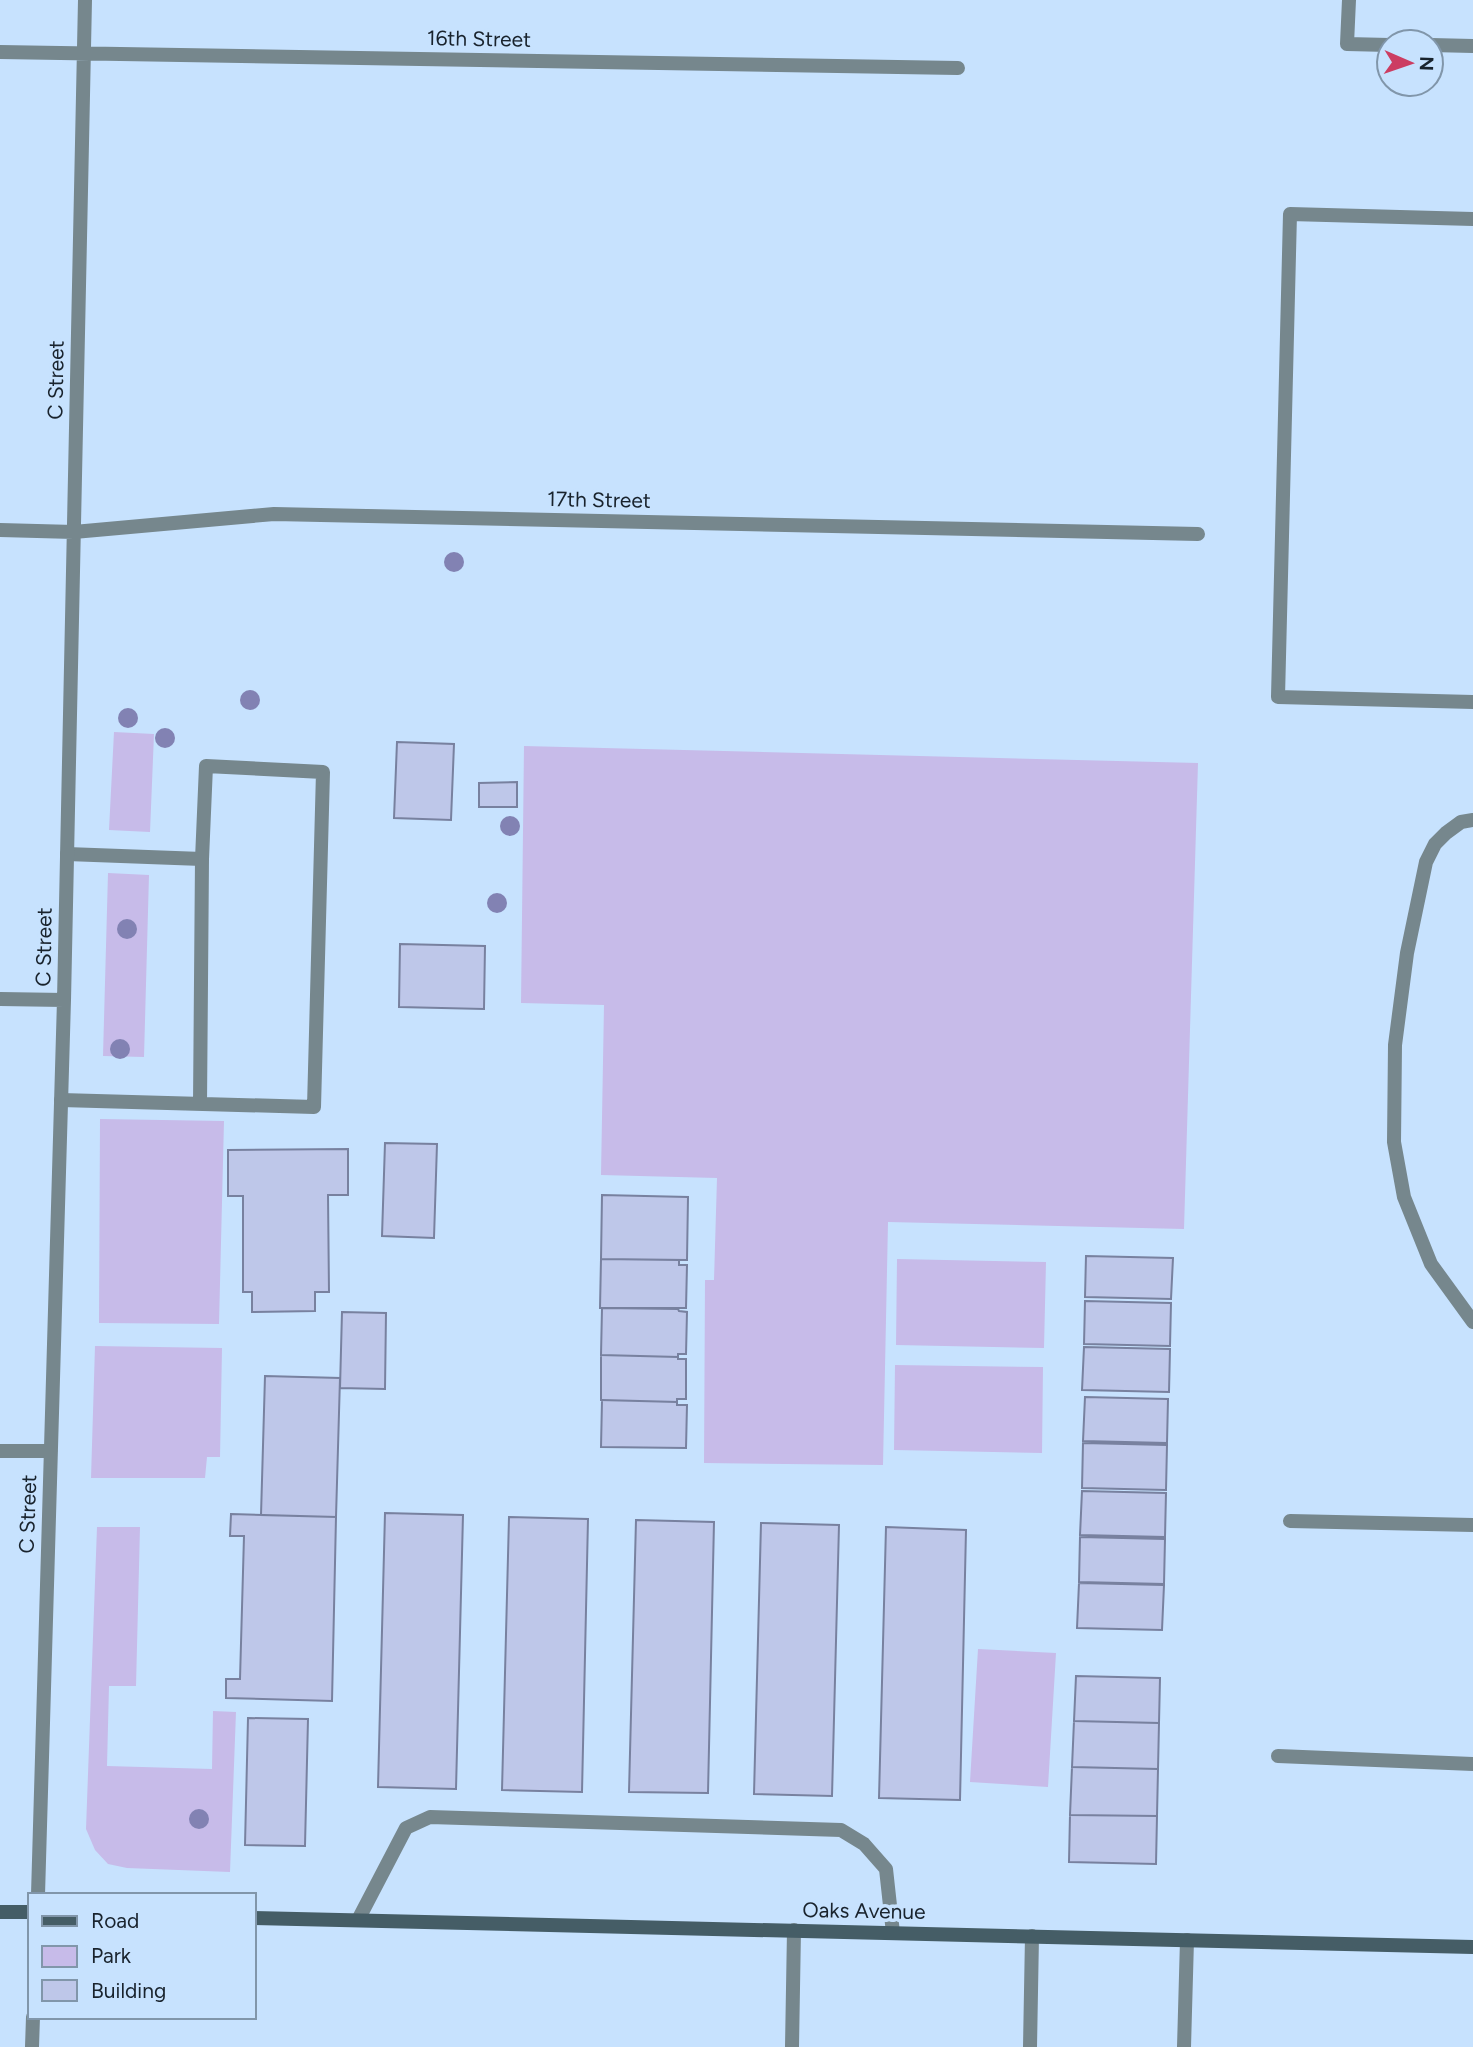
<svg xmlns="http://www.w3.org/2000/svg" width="1473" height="2047" viewBox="0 0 1473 2047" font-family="Figtree,sans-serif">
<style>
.green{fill:#c7bbe9}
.building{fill:#bec7e9;stroke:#78819f;stroke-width:2}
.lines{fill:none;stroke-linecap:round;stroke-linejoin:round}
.lane{stroke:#76878d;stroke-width:14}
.street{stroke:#76878d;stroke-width:14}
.secondary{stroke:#455d66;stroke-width:14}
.tree{fill:#8282b3}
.labels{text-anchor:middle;stroke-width:7;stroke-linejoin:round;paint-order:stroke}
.street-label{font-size:21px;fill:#19232d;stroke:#c7e2fe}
</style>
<rect width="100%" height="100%" fill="#c7e2fe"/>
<path class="green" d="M114 732 154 734 150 832 109 830Z
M524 746 1198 763 1184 1229 888 1222 883 1465 704 1463 705 1280H714L717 1178 601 1175 604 1005 521 1003Z
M108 873 149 875 144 1057 103 1056Z
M100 1119 224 1121 219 1324 99 1323Z
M897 1259 1046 1262 1044 1348 896 1345Z
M95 1346 222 1348 220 1457H207L205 1478H91Z
M895 1365 1043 1367 1042 1453 894 1450Z
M97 1527H140L136 1686H109L107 1766 212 1769 213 1711 236 1712 230 1872 127 1868 108 1864 95 1850 86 1829Z
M978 1649 1056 1653 1048 1787 970 1782Z"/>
<path class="building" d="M397 742 454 744 451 820 394 818Z
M517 782V807H479V783Z
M400 944 485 946 484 1009 399 1007Z
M385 1143 437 1144 434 1238 382 1236Z
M348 1149V1195H328L329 1292H315V1311L252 1312V1292H243V1196H228V1150Z
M602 1195 688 1197 687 1260 601 1259Z
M1086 1256 1173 1258 1171 1299 1085 1297Z
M601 1259 679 1260V1265H687L686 1308H600Z
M1085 1301 1171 1303 1170 1346 1084 1344Z
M602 1308 678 1309 679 1311 687 1312 686 1354H678V1357L601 1355Z
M342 1312 386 1313 385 1389 340 1388Z
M1084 1347 1170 1349 1169 1392 1082 1390Z
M601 1355 678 1357V1359H686V1399H677V1402L601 1400Z
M265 1376 340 1378 336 1517 261 1515Z
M1085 1397 1168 1399 1167 1443 1083 1441Z
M602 1400 677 1402V1405H687L686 1448 601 1447Z
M1083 1443 1167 1445 1166 1490 1082 1488Z
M1082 1491 1166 1493 1165 1537 1080 1535Z
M385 1513 463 1515 456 1789 378 1787Z
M231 1514 336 1517 332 1701 226 1698V1679H240L244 1536H230Z
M509 1517 588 1519 582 1792 502 1790Z
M636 1520 714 1522 708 1793 629 1792Z
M761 1523 839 1525 832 1796 754 1794Z
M886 1527 966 1530 960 1800 879 1798Z
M1080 1537 1165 1539 1164 1584 1079 1582Z
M1079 1583 1164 1585 1162 1630 1077 1628Z
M1076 1676 1160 1678 1159 1723 1074 1721Z
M248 1718 308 1719 305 1846 245 1845Z
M1074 1721 1159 1723 1158 1769 1072 1767Z
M1072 1767 1158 1769 1157 1816 1070 1815Z
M1070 1815 1157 1816 1156 1864 1069 1862Z"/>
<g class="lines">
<path class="lane" d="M1349 0 1347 44 1389 45
M1431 45 1473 46
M1473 219 1290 214 1278 697 1473 702
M1473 820 1461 822 1446 833 1435 844 1426 862 1407 953 1395 1045 1394 1142 1404 1197 1431 1264 1473 1322
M67 854 202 859
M61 1100 314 1107 323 772 206 766 202 859 200 1104
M1290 1521 1473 1525
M1278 1756 1473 1764
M358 1920 406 1828 430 1817 841 1830 864 1844 886 1869 893 1933
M792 2047 794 1930
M1030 2047 1032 1936
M1184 2047 1187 1940"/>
<path class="street" d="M0 52 958 68
M0 530 74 532 274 514 1198 534
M0 999 64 1000
M0 1451H51
M38 1895 64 1000 85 0
M32 2047 33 2017"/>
<path class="secondary" d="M0 1912H30
M254 1918 1473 1947"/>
</g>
<g class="tree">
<circle cx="454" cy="562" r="10"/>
<circle cx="250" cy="700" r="10"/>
<circle cx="128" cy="718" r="10"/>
<circle cx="165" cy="738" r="10"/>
<circle cx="510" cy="826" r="10"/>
<circle cx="497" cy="903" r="10"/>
<circle cx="127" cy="929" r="10"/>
<circle cx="120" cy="1049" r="10"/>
<circle cx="199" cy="1819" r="10"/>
</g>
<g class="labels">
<g class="street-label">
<text transform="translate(479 39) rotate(1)" y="7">16th Street</text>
<text transform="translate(56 380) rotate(-89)" y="7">C Street</text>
<text transform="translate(599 500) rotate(1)" y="7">17th Street</text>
<text transform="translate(44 947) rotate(-89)" y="7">C Street</text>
<text transform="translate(28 1514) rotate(-88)" y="7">C Street</text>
<text transform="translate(864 1911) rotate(1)" y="7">Oaks Avenue</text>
</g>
</g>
<rect x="28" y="1893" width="228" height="126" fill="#c7e2fe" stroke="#8196aa" stroke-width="2"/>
<rect x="42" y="1916" width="35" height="10" fill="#455d66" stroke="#8196aa" stroke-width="2"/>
<text x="91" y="1928" font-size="21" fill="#19232d">Road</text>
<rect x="42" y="1946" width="35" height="21" fill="#c7bbe9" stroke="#8196aa" stroke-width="2"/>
<text x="91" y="1963" font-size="21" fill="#19232d">Park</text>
<rect x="42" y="1980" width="35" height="21" fill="#bec7e9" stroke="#8196aa" stroke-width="2"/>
<text x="91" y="1998" font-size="21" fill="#19232d">Building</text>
<g transform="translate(1410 63) rotate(92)"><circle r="33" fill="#c7e2fe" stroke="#8196aa" stroke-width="2"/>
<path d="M0-5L12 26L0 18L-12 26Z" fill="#cc3d62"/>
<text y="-10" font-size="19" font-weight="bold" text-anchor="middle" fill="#19232d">N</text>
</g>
</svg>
